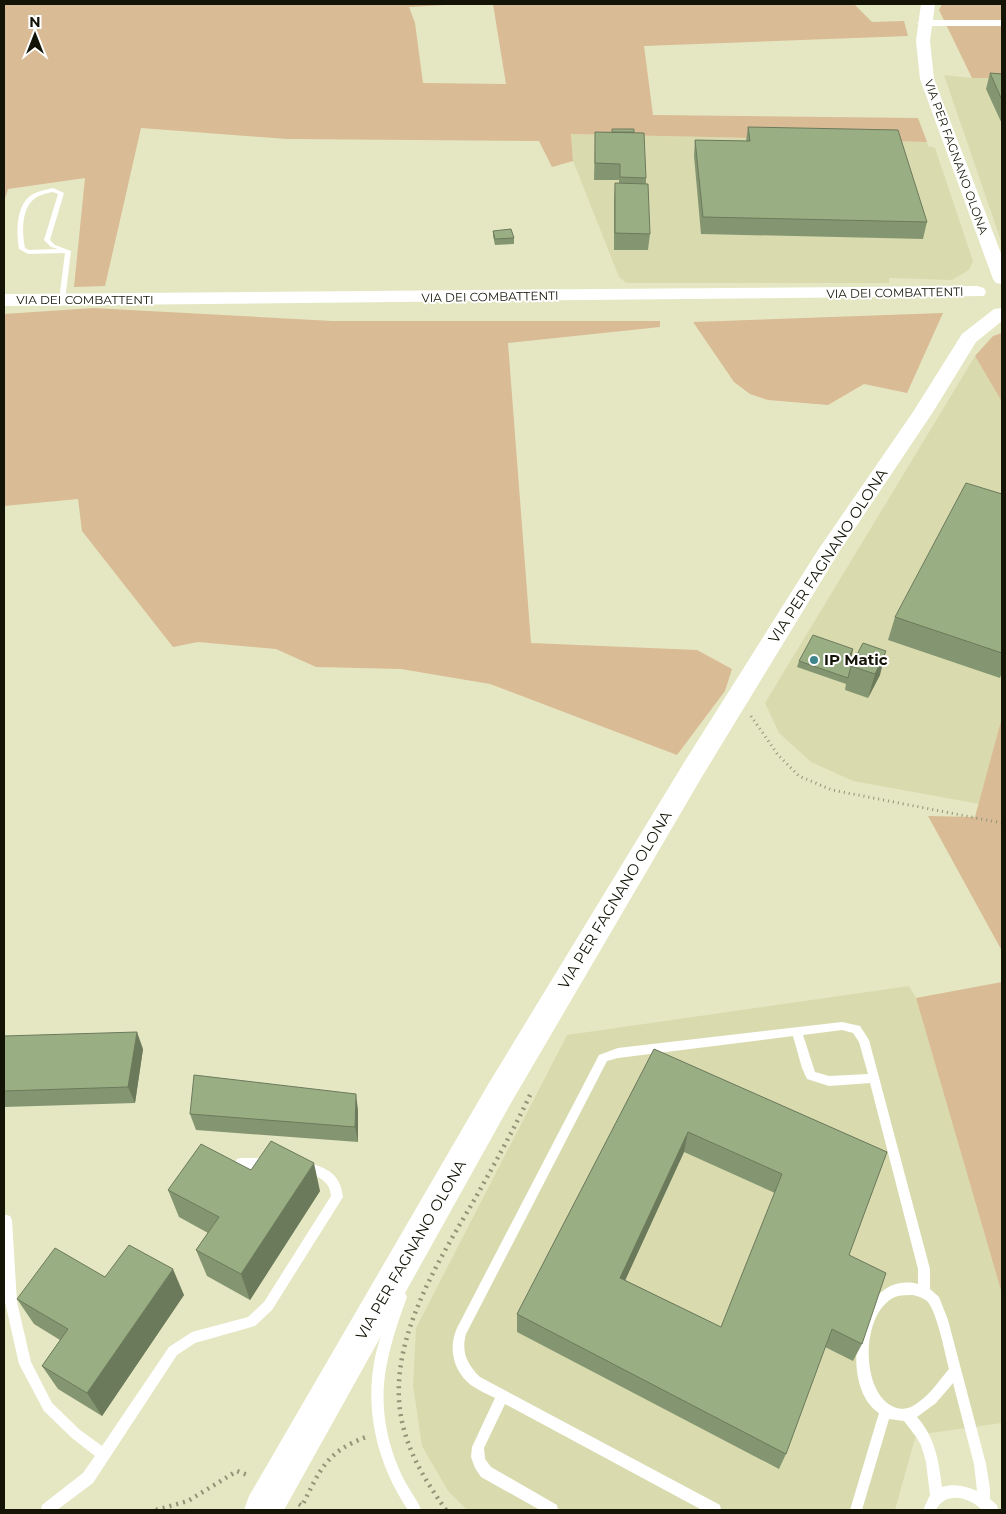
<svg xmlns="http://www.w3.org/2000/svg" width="1006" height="1514" viewBox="0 0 1006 1514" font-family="Montserrat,sans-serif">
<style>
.built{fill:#d9dbaf}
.green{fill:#d9bb95}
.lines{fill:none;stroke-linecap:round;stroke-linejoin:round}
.path-far1{stroke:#929478;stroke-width:3;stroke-dasharray:1 4;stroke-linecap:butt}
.path{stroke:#929478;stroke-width:4.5;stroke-dasharray:2 5;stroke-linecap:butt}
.lane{fill:#fff;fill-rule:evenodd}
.street{fill:#fff;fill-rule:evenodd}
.secondary{fill:#fff;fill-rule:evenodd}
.wall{fill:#849671;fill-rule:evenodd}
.shaded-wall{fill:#6c7a5c}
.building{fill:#9aae83;stroke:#6c7a5c;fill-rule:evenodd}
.poi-dot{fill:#3e868b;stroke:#fff;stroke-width:2}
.labels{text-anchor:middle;stroke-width:4;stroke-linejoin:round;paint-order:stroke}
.far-street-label{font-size:12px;fill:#131306;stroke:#fff}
.street-label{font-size:15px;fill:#131306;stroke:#fff}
.poi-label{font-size:15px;font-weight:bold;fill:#131306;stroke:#fff;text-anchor:start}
</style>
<rect width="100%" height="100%" fill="#e5e7c2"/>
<path class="built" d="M944 75 972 78H1002V244Z
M571 134 927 142 928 146 935 148 973 261 969 270 952 280 889 278V283H626L619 277 573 161Z
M975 356 1002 402V717L979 804 853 781 811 762 779 733 765 703Z
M909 986 916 998 1002 1294V1423L916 1435 895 1510H467L448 1491 422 1446 413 1385 416 1328 567 1035Z"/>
<path class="green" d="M4 4H462L409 7 415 23 423 83 506 84 493 4H854L872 22 904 21 908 36 644 46 653 115 918 118 927 142 571 134 573 161 552 167 539 141 287 139 141 128 105 286 74 287 85 178 8 189 4 202Z
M942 4H1002V78H972L939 10Z
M93 308 332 321H660V327L508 343 531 643 697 650 732 669 725 691 677 755 490 684 401 669 316 667 276 649 198 642 173 647 82 531 78 499 4 506V314Z
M943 313 907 393 864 384 828 405 768 400 750 394 734 382 693 322Z
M1002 333V402L975 356 993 336Z
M1002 717V951L928 816 975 817Z
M1002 982V1294L916 998Z"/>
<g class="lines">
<path class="path-far1" d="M751 716 778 755 799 776 832 790 1002 823"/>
<path class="path" d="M299 1504 302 1506C320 1470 326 1452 366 1437
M156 1510 188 1501 237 1471 250 1476
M446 1510C427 1483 411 1458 403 1426 383 1347 438 1262 476 1197 495 1163 514 1129 531 1093"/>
<path class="lane" d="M53 188 64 193 50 240 55 245 71 251 65 300 62 302 59 300 65 253 28 254 19 249C16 233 16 207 30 196 37 191 45 190 53 188ZM53 192 58 194 44 240 51 247 58 249 29 250 25 248C22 234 21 209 34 199 39 195 46 193 53 192Z
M842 1022 860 1026 869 1040 930 1269V1289L939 1297 948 1320 986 1464 990 1489V1499L997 1505 998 1510C994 1510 986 1512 983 1510 979 1508 976 1504 973 1503 960 1495 943 1495 936 1510H923L930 1495 926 1462 921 1445 917 1438 904 1421 889 1419 862 1510H850L879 1413C837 1387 855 1268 918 1284V1269L870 1083 829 1086 807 1079 802 1068 793 1036 618 1058 607 1061 466 1334C461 1352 467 1364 480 1377L720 1505 721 1510H702L505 1404 484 1448 485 1459 491 1467 557 1505 558 1510H540L481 1477 475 1468 471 1457 472 1447 495 1398C487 1394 478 1390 471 1385 453 1371 448 1348 457 1328L599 1055 618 1048ZM842 1030 853 1033 859 1042 868 1074 829 1076 815 1072 803 1035ZM913 1295C918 1296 923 1298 927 1301 937 1311 945 1354 949 1369 938 1382 927 1399 911 1407 903 1410 896 1409 890 1405 859 1386 862 1307 898 1296 902 1295 908 1295 913 1295ZM953 1383 974 1464 977 1491C966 1486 955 1483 942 1487 939 1462 935 1437 917 1417L936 1403Z
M241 1158H266L270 1159 272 1163 270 1167C261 1170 246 1170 237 1167L235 1163 237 1159Z
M306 1162C327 1168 340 1173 343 1197L272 1310 255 1326 195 1343 177 1355 93 1483 57 1510H41L42 1505 83 1473 95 1456 72 1438 44 1411 19 1364 5 1302 4 1215H6L10 1216 12 1220 17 1302 31 1362 52 1403 80 1430 102 1446 169 1347 192 1332 248 1317 264 1302 331 1196C330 1179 316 1176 302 1171L300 1167 302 1163Z
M401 1291 405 1293 407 1297C386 1355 373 1398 395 1459 399 1470 404 1481 410 1490 414 1497 419 1503 421 1510H408C379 1467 365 1415 374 1363 378 1340 387 1319 395 1297L397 1293Z"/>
<path class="street" d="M1002 20V26H922L917 23 922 20Z"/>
<path class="secondary" d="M921 4H935L930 41 934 79 1002 256V284L996 283 993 279 920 79 916 41Z
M977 286 984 288 986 292 984 296 4 306V294Z
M1002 308V321L976 342 933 412 839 552 703 775 511 1103 284 1510H244L249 1496 489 1083 685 761 818 550 913 412 962 334 994 309Z"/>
</g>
<path class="wall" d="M990 73 1002 74V124L986 89Z
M748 127 927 222 923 239 701 234 694 156 695 140 746 141Z
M595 132H634L646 178V184L650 234 648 250H614V200L615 183H619V180H594Z
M493 231 514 238V244L495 245 493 236Z
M1002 494V672L1000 678 888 640 895 617Z
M852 655 847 664 880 675 868 698 845 690 846 684 797 667 799 661Z
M4 1036 143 1049 135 1103 4 1107Z
M654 1049 887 1152 849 1255 862 1344 853 1361 825 1347 786 1454 779 1469 517 1332V1314ZM684 1152 775 1193 721 1327 625 1280Z
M358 1110V1142L196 1130 190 1114Z
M251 1170 320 1191 250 1300 207 1276 196 1250 208 1233 179 1217 168 1190Z
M105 1277 184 1295 102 1416 58 1389 42 1366 60 1340 34 1324 17 1299Z"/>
<path class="shaded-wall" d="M853 649 852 655 844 670 845 664Z
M886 651 880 675 868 698 875 674Z
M137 1032 143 1049 135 1103 128 1087Z
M356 1094 358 1110V1142L355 1127Z
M688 1132 684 1152 618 1296 620 1278Z
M314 1163 320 1191 250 1300 241 1274Z
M173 1269 184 1295 102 1416 87 1393Z"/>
<path class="building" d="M990 73 1002 74V100Z
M748 127 898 130 927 222 703 217 695 140 750 141Z
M612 129H634V132H612Z
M595 132 644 133 646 178 620 177V164L595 163Z
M615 183 648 184 650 234 615 233Z
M511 229 514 238 495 239 493 231Z
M966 483 1002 494V653L895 617Z
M813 635 853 649 845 664 851 666 848 678 799 661Z
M863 643 886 651 875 674 851 666Z
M137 1032 128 1087 4 1091V1036Z
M654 1049 887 1152 849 1255 886 1273 862 1344 832 1329 786 1454 517 1314ZM688 1132 782 1174 721 1327 620 1278Z
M194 1075 356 1094 355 1127 190 1114Z
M271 1141 314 1163 241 1274 196 1250 219 1217 168 1190 201 1144 251 1170Z
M129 1245 173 1269 87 1393 42 1366 68 1329 17 1299 55 1248 105 1277Z"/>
<circle class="poi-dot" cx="814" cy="660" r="5"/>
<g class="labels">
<g class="far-street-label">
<text transform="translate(956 157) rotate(70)" y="4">VIA PER FAGNANO OLONA</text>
<text transform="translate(895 293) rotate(-1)" y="4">VIA DEI COMBATTENTI</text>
<text transform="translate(490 297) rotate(-1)" y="4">VIA DEI COMBATTENTI</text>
<text x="85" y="304">VIA DEI COMBATTENTI</text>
</g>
<g class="street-label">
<text transform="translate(828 556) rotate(-57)" y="5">VIA PER FAGNANO OLONA</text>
<text transform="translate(615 900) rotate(-59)" y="5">VIA PER FAGNANO OLONA</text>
<text transform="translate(411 1250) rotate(-60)" y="5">VIA PER FAGNANO OLONA</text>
</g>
<g class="poi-label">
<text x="824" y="665">IP Matic</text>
</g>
</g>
<rect width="1006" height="1514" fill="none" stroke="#131306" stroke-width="10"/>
<g transform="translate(35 35)" stroke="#ffffff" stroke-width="4" paint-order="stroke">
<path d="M0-4L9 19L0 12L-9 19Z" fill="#131306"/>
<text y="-8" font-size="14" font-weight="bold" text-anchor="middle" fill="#131306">N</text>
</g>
</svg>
